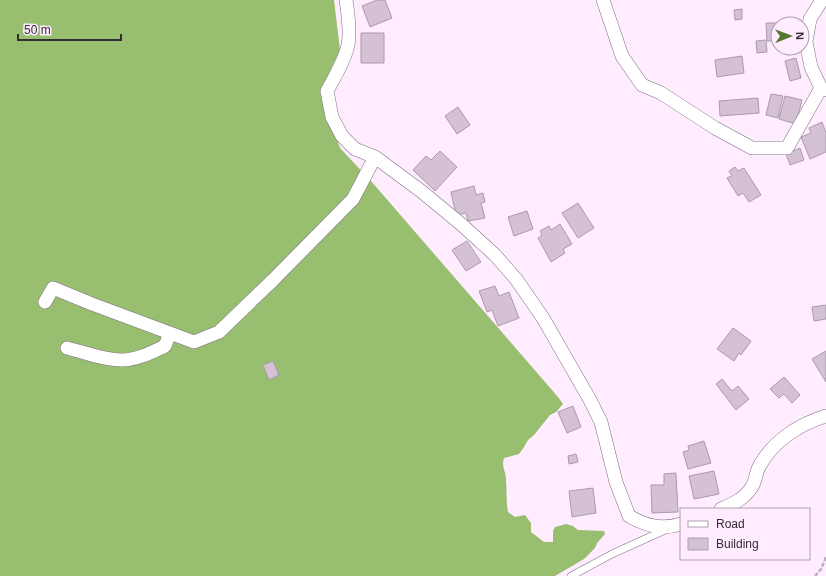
<svg xmlns="http://www.w3.org/2000/svg" width="826" height="576" viewBox="0 0 826 576" font-family="Helvetica,sans-serif">
<style>
.forest{fill:#98be6f}
.building{fill:#d4c2d4;stroke:#ab9aab}
.lines{fill:none;stroke-linecap:round;stroke-linejoin:round}
.lane-casing{stroke:#7f6f7f;stroke-width:8}
.street-casing{stroke:#7f6f7f;stroke-width:14}
.path{stroke:#beafbe;stroke-width:2.5;stroke-dasharray:4 2;stroke-linecap:butt}
.lane{stroke:#fff;stroke-width:7}
.street{stroke:#fff;stroke-width:13}
</style>
<rect width="100%" height="100%" fill="#ffecff"/>
<path class="forest" d="M0 0H334L340 50 320 92 340 148 371 181 558 397 563 404 556 412 550 415 534 435 528 440 524 447 519 454 504 458C501 468 506 470 506 480 507 491 506 501 508 512L515 517 525 515 531 523V532L544 542H553V531L555 527 566 524 573 526 578 530 604 531 605 534 597 543 595 548 584 559 555 576H0Z"/>
<path class="building" d="M377 0H385L392 18 370 27 362 6Z
M742 9V19L735 20 734 10Z
M766 23H779L778 24V41H767Z
M361 33H384V63H361Z
M766 40 767 52 757 53 756 41Z
M742 56 744 73 717 77 715 60Z
M796 58 801 78 790 81 785 61Z
M771 94 783 96 778 118 766 115Z
M785 96 802 100 796 124 779 119Z
M758 98 759 113 720 116 719 101Z
M458 107 470 125 457 134 445 116Z
M822 122 826 133V152L810 159 801 137 811 133 809 128Z
M800 148 804 160 790 165 786 154Z
M440 151 457 167 435 191 413 170 426 156 431 160Z
M735 167 738 171 744 168 761 195 749 202 743 193 738 196 727 178 732 176 729 171Z
M474 186 476 195 483 193 485 202 481 203 485 218 468 221 466 213 456 215 451 192Z
M578 203 594 228 578 238 562 213Z
M527 211 533 229 514 236 508 217Z
M560 224 572 244 563 249 565 253 551 262 538 238 542 235 540 231 549 226 551 230Z
M467 241 481 262 466 271 452 250Z
M495 286 499 296 509 292 519 318 498 326 492 310 487 312 479 291Z
M826 305V319L814 321 812 307Z
M733 328 751 341 741 355 739 353 734 361 717 349Z
M826 351V382L812 359Z
M273 361 279 375 269 380 263 365Z
M784 377 800 395 792 403 784 394 779 398 770 389Z
M722 379 732 391 738 386 749 399 736 410 716 384Z
M573 406 581 427 567 433 558 412Z
M704 441 711 463 688 469 683 452 689 450 688 446Z
M576 454 578 462 569 464 568 456Z
M714 471 719 494 694 499 689 476Z
M676 473 678 512 652 513 651 485H664V474Z
M593 488 596 513 572 517 569 491Z"/>
<g class="lines">
<defs>
<path id="lane" d="M571 576 612 554 665 530"/>
<path id="street" d="M346 0C348 13 351 37 347 49 343 64 334 78 327 91L332 117 342 136 355 149 375 157 421 191 461 224 495 255 516 279 543 318 590 400 601 422 616 482 629 516C646 526 662 530 681 524
M603 0 622 56 642 85 661 93 715 128 752 148H787L821 88
M822 0 810 19 806 42 811 67 821 88 826 90
M45 302 53 288 92 304 194 342 219 332 273 280 353 199 375 157
M67 348C83 352 107 361 123 360 137 360 152 352 165 346L170 333
M721 509C733 504 746 498 753 485 756 479 756 471 760 465 774 440 800 424 826 416"/>
</defs>
<use href="#lane" class="lane-casing"/>
<use href="#street" class="street-casing"/>
<path class="path" d="M815 576 821 569 826 557"/>
<use href="#lane" class="lane"/>
<use href="#street" class="street"/>
</g>
<rect x="680" y="508" width="130" height="52" fill="#ffecff" stroke="#ad9fad"/>
<rect x="688" y="521" width="20" height="6" fill="#ffffff" stroke="#ad9fad"/>
<text x="716" y="528" font-size="12" fill="#332c33">Road</text>
<rect x="688" y="538" width="20" height="12" fill="#d4c2d4" stroke="#ad9fad"/>
<text x="716" y="548" font-size="12" fill="#332c33">Building</text>
<g transform="translate(790 36) rotate(89)"><circle r="19" fill="#ffecff" stroke="#ad9fad"/>
<path d="M0-3L7 15L0 10L-7 15Z" fill="#56772e"/>
<text y="-6" font-size="11" font-weight="bold" text-anchor="middle" fill="#332c33">N</text>
</g>
<path d="M18 34v6h103v-6" fill="none" stroke="#332c33" stroke-width="2"/>
<text x="24" y="34" font-size="12" fill="#332c33" stroke="#ffecff" stroke-width="3" paint-order="stroke">50 m</text>
</svg>
